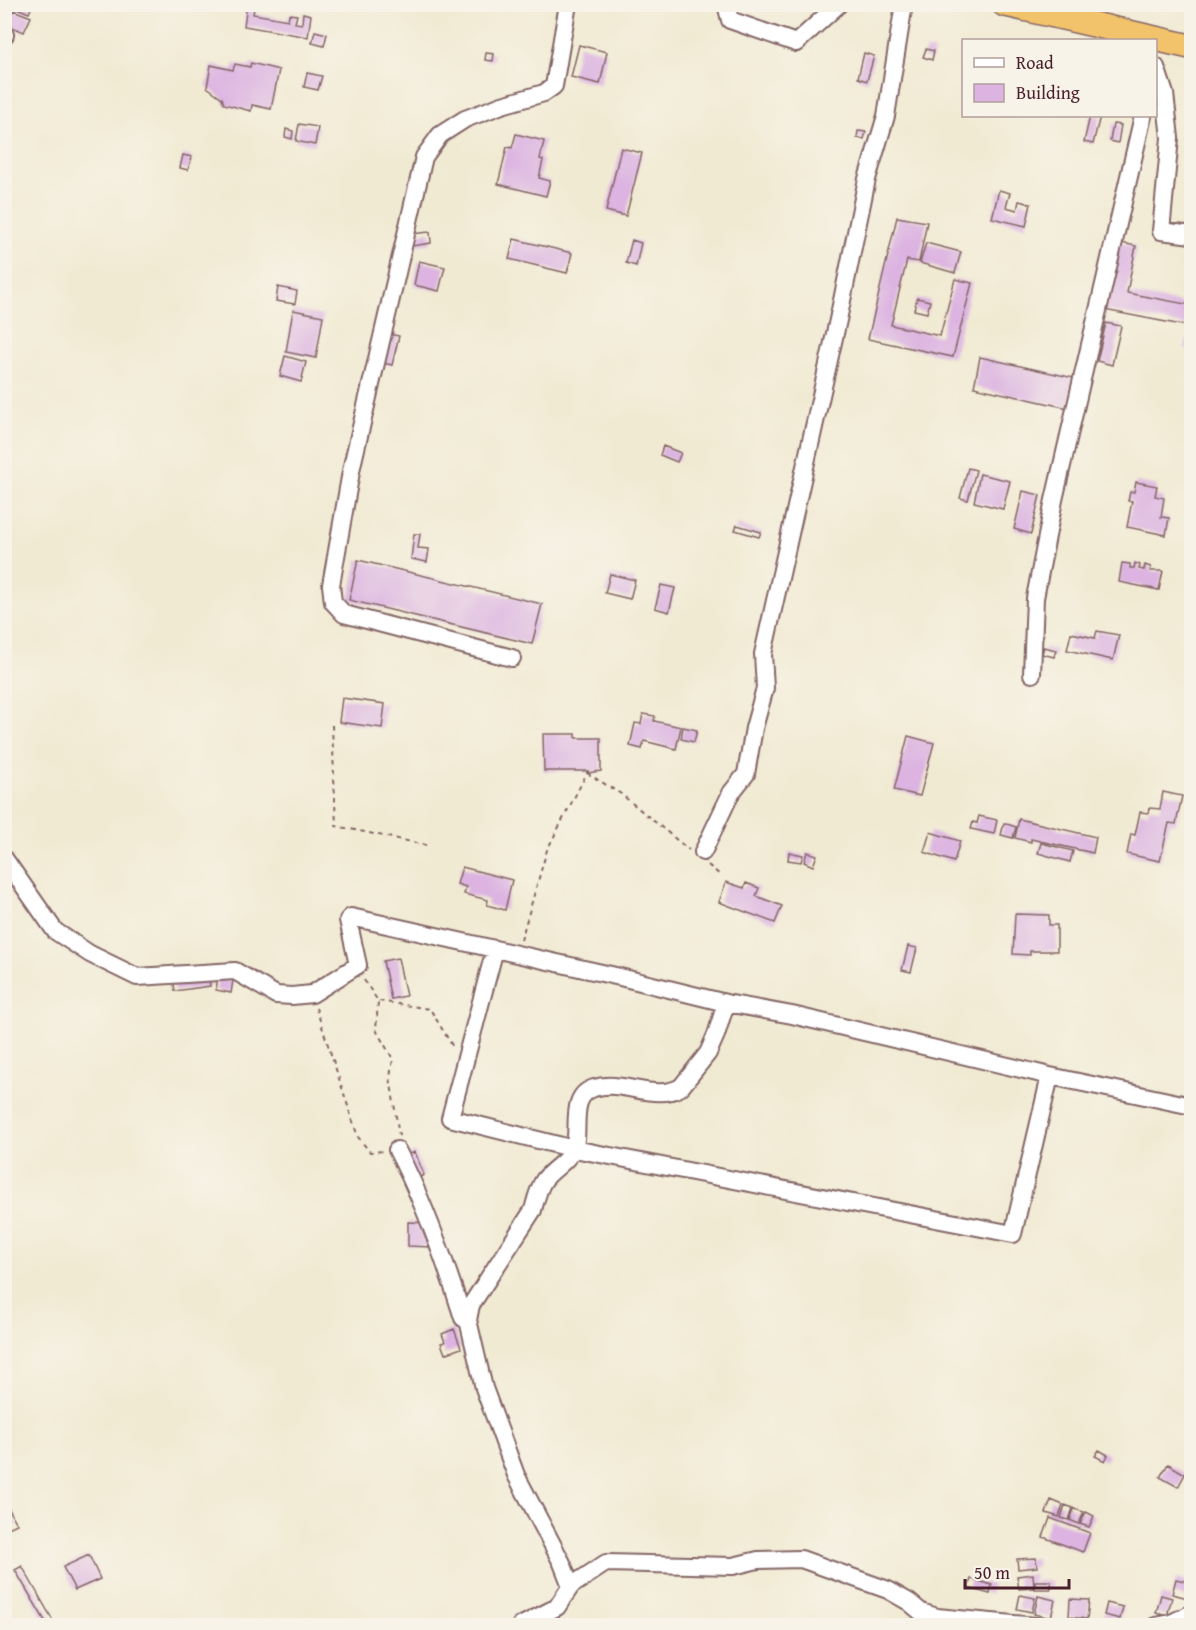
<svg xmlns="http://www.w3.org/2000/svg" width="1196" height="1630" viewBox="0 0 1196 1630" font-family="'Gentium Book Plus',serif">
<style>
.building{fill:#dcb3e1}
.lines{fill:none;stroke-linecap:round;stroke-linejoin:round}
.minor-casing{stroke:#846666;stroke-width:20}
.highway-casing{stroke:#846666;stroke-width:27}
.path{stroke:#846666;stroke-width:2;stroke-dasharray:4.5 4.5;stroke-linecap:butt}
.minor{stroke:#fff;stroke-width:16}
.highway{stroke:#f2c36a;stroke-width:24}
</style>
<rect width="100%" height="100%" fill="#f7f3e8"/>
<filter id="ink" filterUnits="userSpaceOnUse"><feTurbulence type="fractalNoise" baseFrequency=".0167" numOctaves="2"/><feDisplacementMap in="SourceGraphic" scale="12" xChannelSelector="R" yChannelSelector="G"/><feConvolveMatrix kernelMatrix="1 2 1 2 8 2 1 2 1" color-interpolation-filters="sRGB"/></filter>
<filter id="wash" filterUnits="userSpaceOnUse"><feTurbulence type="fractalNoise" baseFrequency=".008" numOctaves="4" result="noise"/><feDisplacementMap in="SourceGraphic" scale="24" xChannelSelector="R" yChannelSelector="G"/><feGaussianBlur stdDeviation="1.35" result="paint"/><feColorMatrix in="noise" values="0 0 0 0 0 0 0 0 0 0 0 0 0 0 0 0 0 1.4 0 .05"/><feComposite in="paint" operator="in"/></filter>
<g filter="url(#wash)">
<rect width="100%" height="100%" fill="#f1ead3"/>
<g id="blocks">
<path class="building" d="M15 4H33L29 13 14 7Z
M247 4H255L253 14 288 20 289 14 297 15 295 23 302 24 303 13 311 15 308 37 244 26Z
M13 10 31 17 24 32 7 25Z
M315 31 327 34 324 46 312 43Z
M579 45 607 52 600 84 571 77Z
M926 49 934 51 932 60 923 57Z
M486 53 494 54 493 61 485 60Z
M864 53 874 56 867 81 858 78Z
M251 63 279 70 271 109 252 105 251 111 224 104 222 98 207 87 211 65 233 70 235 64 250 67Z
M307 73 322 76 318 90 304 87Z
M1090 116H1100L1093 144 1084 142Z
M299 124 318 127 315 145 296 141Z
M1113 124 1121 125 1118 143 1110 141Z
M286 129 293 131 292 139 285 137Z
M858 131 866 132 864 139 857 138Z
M516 134 544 141 540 159 543 160 539 178 550 181 546 196 498 184 507 147 512 148Z
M621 148 642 153 626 216 606 211Z
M183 155 192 157 188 170 180 168Z
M999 190 1010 193 1006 207 1017 210 1019 201 1031 204 1026 226 992 218Z
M897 217 927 222 919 262 907 260 891 325 940 336 955 279 972 283 953 357 868 339Z
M430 232 431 243 412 246 410 234Z
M514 239 572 253 567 273 509 259Z
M632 240 641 243 636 266 626 263Z
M1117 242 1136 246 1127 293 1191 305 1187 326 1104 310Z
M926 243 961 252 955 273 920 263Z
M419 261 445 267 439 291 414 285Z
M278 287 297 291 295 304 276 301Z
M917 298 930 301 927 313 914 310Z
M293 310 323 316 316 358 286 352Z
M1106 323 1121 326 1112 365 1097 361Z
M389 334 399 336 392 365 383 363Z
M1188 338 1192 339V350L1185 349Z
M285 356 306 362 301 382 280 376Z
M980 357 1074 378 1068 408 974 387Z
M663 446 681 453 677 462 660 455Z
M968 468 976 470 968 500 960 498Z
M980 474 1010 481 1003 509 974 502Z
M1136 482 1157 486 1155 496 1164 498 1161 517 1169 518 1166 535 1127 527 1132 501H1128L1130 492H1134Z
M1023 491 1040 495 1031 534 1014 529Z
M737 525 761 532 759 537 735 530Z
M414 534H420L418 548 429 549 427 562 411 559Z
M358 560 542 604 532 644 349 600Z
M1122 563 1130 564V568H1134L1135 563 1140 565 1139 569 1144 570 1145 565 1151 567 1150 571H1163L1159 590 1119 582Z
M610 574 635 580 630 599 605 593Z
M661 585 675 588 669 612 655 608Z
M1097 631 1119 635 1113 660 1067 650 1071 633 1095 638Z
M1044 647 1056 650 1054 657 1042 654Z
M342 698 385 704 382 728 339 722Z
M643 714 655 716 654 721 681 727 676 749 644 741 642 749 630 746 635 723 641 724Z
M683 727 697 730 694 742 681 739Z
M543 734H576V738H601V771L587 773 588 771H544Z
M908 736 934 743 920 796 894 790Z
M1163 792 1182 796 1176 824 1169 823 1160 861 1127 854 1131 834 1135 835 1140 812 1148 813 1149 808 1160 809Z
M979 816 997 820 994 834 971 829 973 822 977 823Z
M1019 819 1096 837 1093 853 1031 839V842L1015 838Z
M1004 823 1016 827 1013 838 1001 835Z
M930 832 960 841 954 862 924 852Z
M1041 843 1073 851 1070 862 1038 853Z
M789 852 803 855 801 862 788 860Z
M807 852 817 855 813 866 804 862Z
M462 867 512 880 505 910 487 905 488 900 464 894 466 887 457 884Z
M726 882 744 888 746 883 759 888 756 896 782 906 775 923 719 902Z
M1015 914 1049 915V925H1057V951H1030V955L1013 954Z
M908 946 917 948 911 972 902 970Z
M398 958 406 996 391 999 383 961Z
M208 973 210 986 175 991 173 978Z
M218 977 233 980 231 993 216 990Z
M415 1152 424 1175 413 1180 403 1157Z
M408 1222 431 1223V1247L408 1246Z
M454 1329 461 1348 445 1354 441 1343 445 1342 442 1334Z
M1099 1450 1108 1455 1105 1461 1095 1456Z
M1168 1464 1185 1474 1178 1487 1160 1477Z
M4 1500 17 1524 4 1530Z
M1051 1500 1063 1505 1059 1517 1046 1513Z
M1065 1505 1073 1508 1069 1520 1061 1518Z
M1074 1509 1084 1512 1079 1524 1070 1520Z
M1086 1512 1094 1516 1089 1527 1080 1524Z
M1050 1518 1090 1533 1083 1552 1043 1537Z
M89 1555 100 1579 75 1590 63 1567Z
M1036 1558 1037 1567 1018 1569 1017 1559Z
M22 1566 56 1626H48L15 1570Z
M1033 1574 1034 1588 1019 1589 1017 1576Z
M971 1579 992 1585 990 1594 968 1588Z
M1176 1579 1192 1583V1599L1172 1594Z
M1035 1581H1051V1589H1035Z
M1020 1595 1035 1598 1032 1612 1017 1609Z
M1161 1595 1172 1598 1167 1616 1156 1613Z
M1038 1596 1055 1600 1051 1618 1034 1614Z
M1070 1599 1089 1600 1087 1619 1069 1617Z
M1107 1603 1123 1607 1120 1619 1104 1615Z"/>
</g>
</g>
<g filter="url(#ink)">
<use href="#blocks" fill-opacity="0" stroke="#846666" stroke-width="1.5"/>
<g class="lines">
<defs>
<path id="minor" d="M726 4 730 20 796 43 839 4
M4 32 5 35
M1156 67 1165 94 1170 138 1161 231 1192 235
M512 658 344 614 333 602 331 585 352 466 424 157 440 135 465 119 502 105 544 93 554 86 568 4
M1032 674 1035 598 1054 500 1143 116
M703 852 731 793 746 774 754 728 765 688 763 654 838 320 867 179 886 116 904 4
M4 858 55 931 90 954 137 977 235 971 276 995 292 996 312 994 358 965 348 920 351 917 620 977 726 1003 792 1015 1050 1076 1192 1106
M495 949 450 1118 574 1149 1013 1234 1050 1076
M397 1150C425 1204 445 1260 463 1318L468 1320
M571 1586 606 1563 733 1566 758 1560 801 1559 888 1590 909 1602 921 1612 937 1617 1036 1626
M520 1626 557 1607 571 1586 562 1563 516 1475 484 1388 468 1320 471 1305 533 1210C536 1199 538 1189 544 1180 552 1169 567 1162 573 1150 582 1133 567 1096 594 1088 622 1079 655 1102 681 1087L708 1053 716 1035 726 1003
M1155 1626 1171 1623 1192 1613"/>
<path id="highway" d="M1004 4 1192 47"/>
</defs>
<use href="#minor" class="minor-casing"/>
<use href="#highway" class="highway-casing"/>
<path class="path" d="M332 725 336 826 426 845
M587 773 621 794 689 850
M708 865 720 875
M521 940 547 850 588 771
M364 980 378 1001 376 1030 393 1059 390 1077 399 1136
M379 1001 430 1009 453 1047
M316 1008 358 1137 370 1152 384 1151"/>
<use href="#minor" class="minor"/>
<use href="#highway" class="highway"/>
</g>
</g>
<rect width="1196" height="1630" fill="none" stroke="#f7f3e8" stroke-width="24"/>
<rect x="962" y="39" width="195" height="78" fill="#f7f3e8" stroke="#b29e9c" stroke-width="1.5"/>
<rect x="974" y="58" width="30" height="9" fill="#ffffff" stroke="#b29e9c" stroke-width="1.5"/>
<text x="1016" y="69" font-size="18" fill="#4a1f2b">Road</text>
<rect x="974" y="84" width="30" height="18" fill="#dcb3e1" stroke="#b29e9c" stroke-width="1.5"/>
<text x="1016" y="99" font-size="18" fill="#4a1f2b">Building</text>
<path d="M965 1579v9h104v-9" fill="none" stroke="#4a1f2b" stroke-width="3"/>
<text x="974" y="1579" font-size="18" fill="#4a1f2b" stroke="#f7f3e8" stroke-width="4.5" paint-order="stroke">50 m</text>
</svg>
